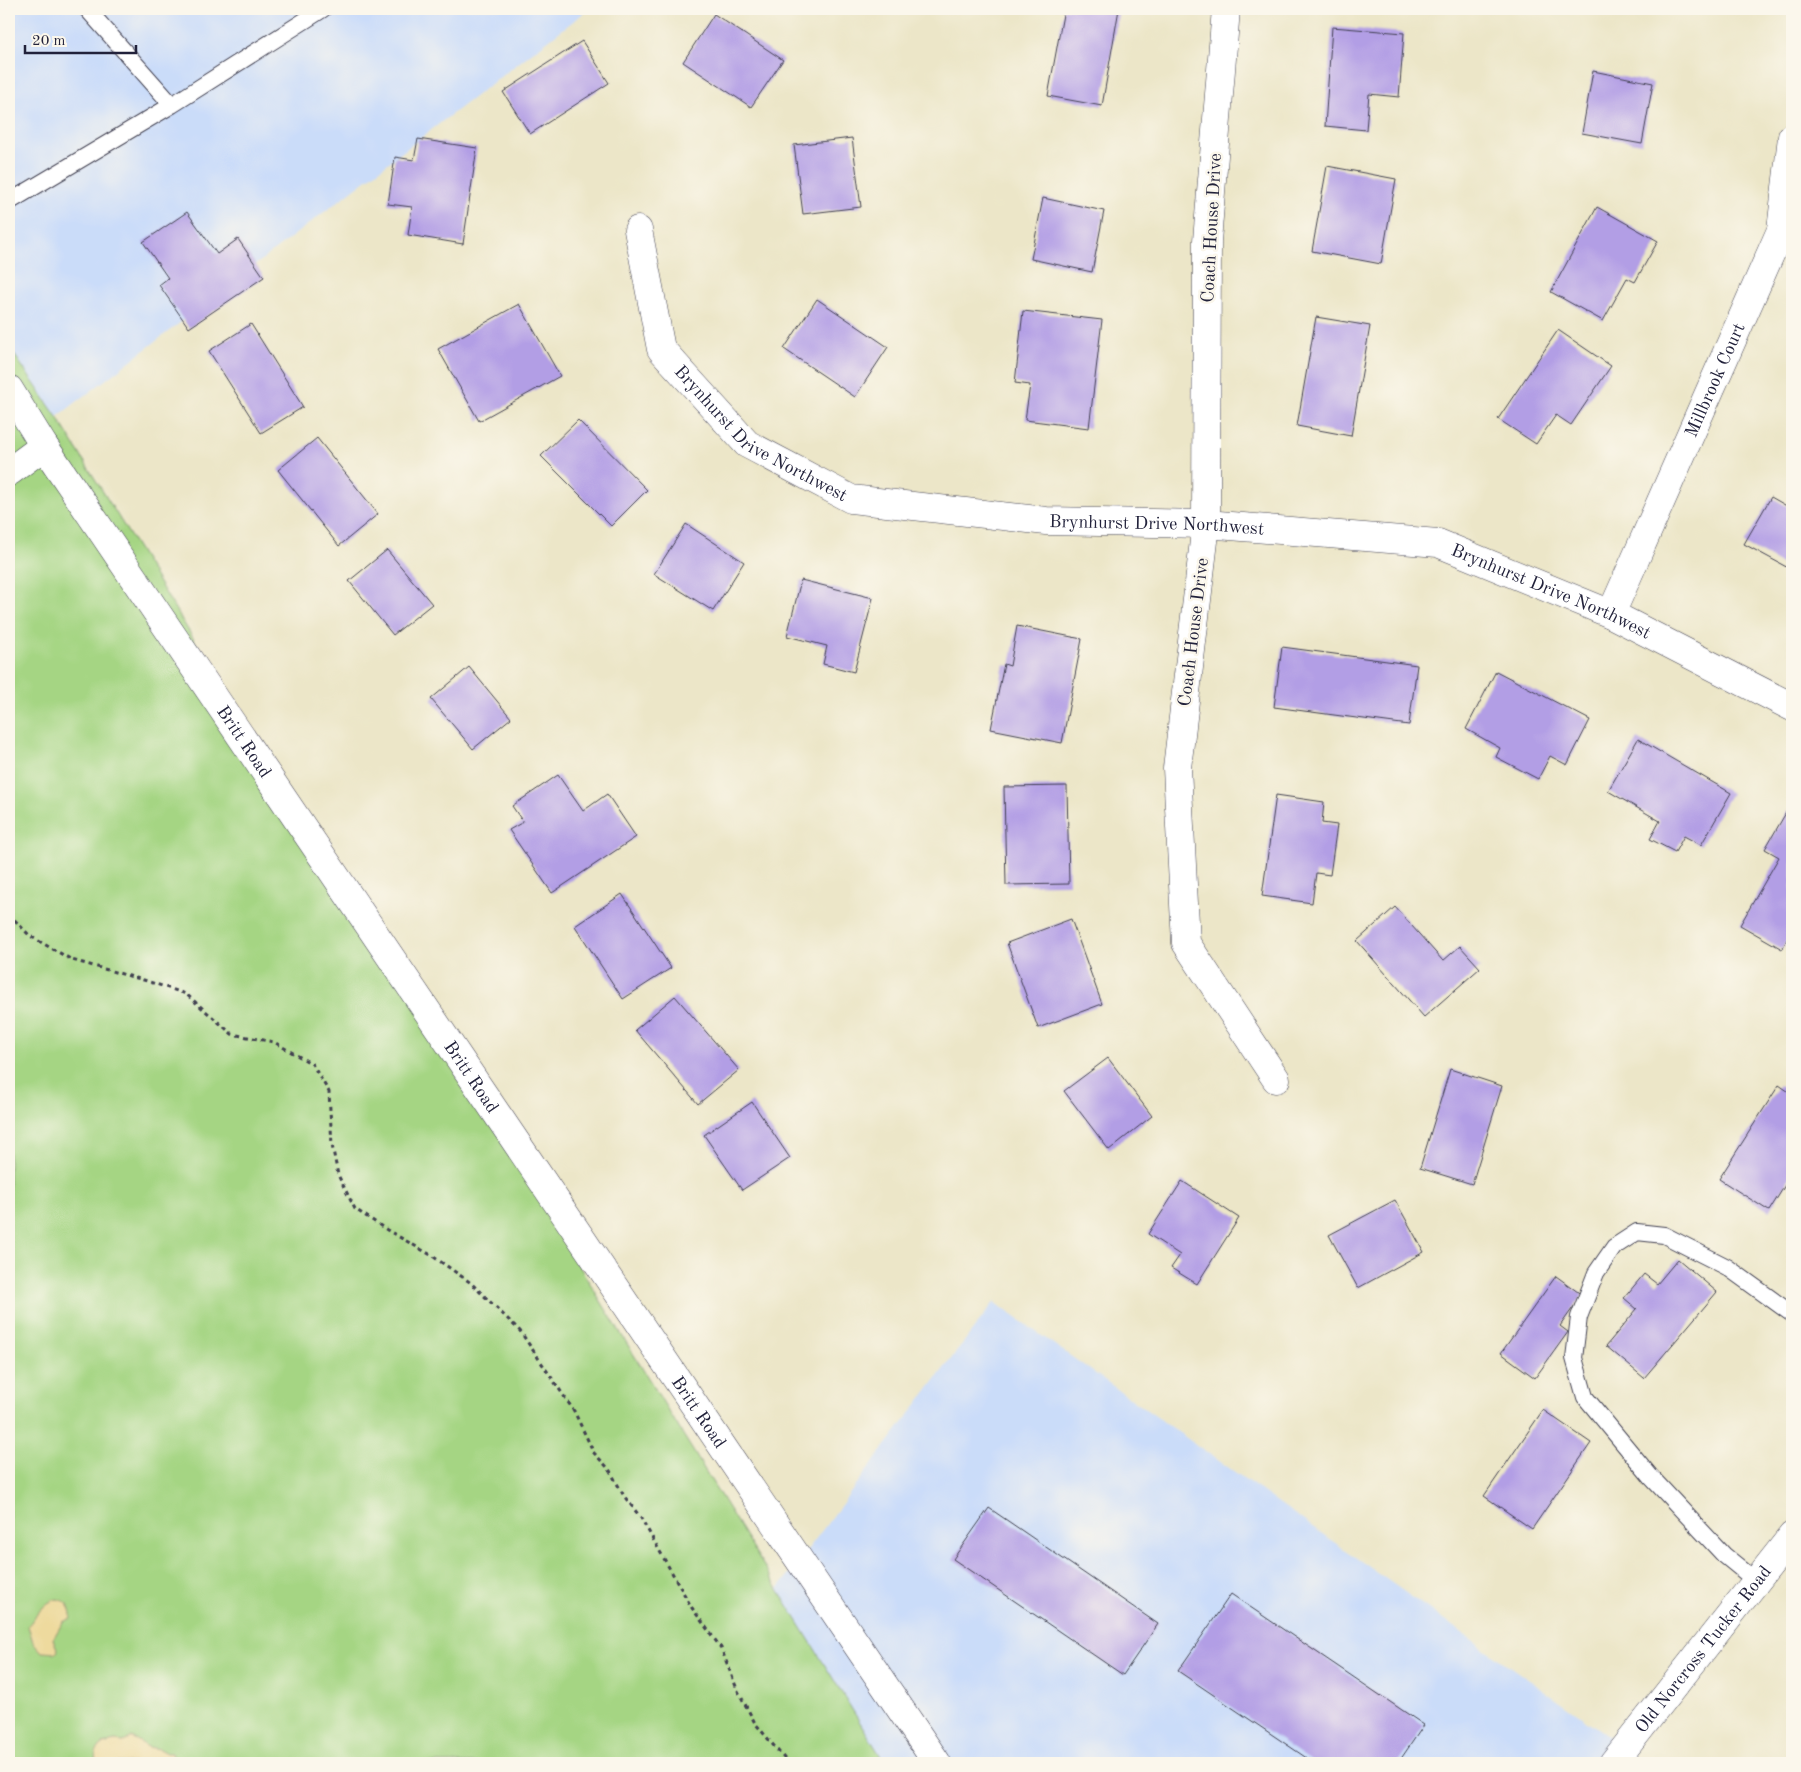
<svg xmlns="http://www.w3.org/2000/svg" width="1801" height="1772" viewBox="0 0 1801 1772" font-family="'Old Standard TT',serif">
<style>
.built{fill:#cadcf9}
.green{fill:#a5d583;stroke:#647c5f}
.sand{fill:#eeda9e;stroke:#887e6c}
.building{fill:#b29ee5}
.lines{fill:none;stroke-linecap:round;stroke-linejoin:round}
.lane-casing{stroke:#403f50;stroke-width:18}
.street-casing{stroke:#403f50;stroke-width:29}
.secondary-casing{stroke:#403f50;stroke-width:29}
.path{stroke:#403f50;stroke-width:3;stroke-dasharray:4 4;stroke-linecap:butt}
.lane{stroke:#fff;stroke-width:16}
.street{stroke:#fff;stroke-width:28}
.secondary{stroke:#fff;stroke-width:28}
.labels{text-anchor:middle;stroke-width:5;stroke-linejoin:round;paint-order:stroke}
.street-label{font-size:18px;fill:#22223b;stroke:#fbf7ec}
</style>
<rect width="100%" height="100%" fill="#fbf7ec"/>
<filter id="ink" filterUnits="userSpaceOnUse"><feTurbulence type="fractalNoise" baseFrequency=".02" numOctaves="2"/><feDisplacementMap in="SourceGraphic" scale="10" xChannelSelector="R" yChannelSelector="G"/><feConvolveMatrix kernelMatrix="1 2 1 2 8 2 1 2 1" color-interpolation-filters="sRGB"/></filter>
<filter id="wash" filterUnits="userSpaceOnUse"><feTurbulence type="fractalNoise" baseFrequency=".0096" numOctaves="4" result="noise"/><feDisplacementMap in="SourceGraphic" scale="20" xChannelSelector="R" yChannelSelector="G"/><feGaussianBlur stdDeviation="1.12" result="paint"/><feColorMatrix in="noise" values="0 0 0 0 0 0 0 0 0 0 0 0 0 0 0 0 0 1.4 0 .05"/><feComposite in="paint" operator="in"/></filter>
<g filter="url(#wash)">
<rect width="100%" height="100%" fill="#ece6c8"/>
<path class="built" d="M9 9H589L57 417 9 347Z
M994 1302 1614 1740 1598 1763H885L778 1589Z"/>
<path class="green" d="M9 347 57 417 885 1763H9Z"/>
<path class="sand" d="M57 1599C66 1600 72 1609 71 1618L63 1622 53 1639 58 1651 56 1653 42 1652 33 1642 28 1626C35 1617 45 1601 57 1599Z
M132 1737 148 1747 160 1749 167 1753H172L175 1763H97L96 1752 102 1744 115 1741 124 1742Z"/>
<g id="blocks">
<path class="building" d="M1064 9H1119L1102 106 1048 96Z
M714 14 783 60 751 107 683 62Z
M1332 27 1404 33 1399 97 1369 94 1366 130 1325 126Z
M582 41 609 83 530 134 503 92Z
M1593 71 1653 83 1642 144 1582 133Z
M852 138 861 207 803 214 794 145Z
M418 139 477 148 463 244 408 235 412 207 388 204 395 157 414 160Z
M1327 166 1396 179 1381 264 1312 251Z
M1043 198 1104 211 1092 272 1031 259Z
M1597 207 1658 241 1635 282 1627 278 1603 321 1551 292Z
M187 212 217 254 238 239 264 277 189 328 159 285 168 278 143 242Z
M817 299 888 347 855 397 784 349Z
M519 304 560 376 479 421 438 349Z
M1023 311 1102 320 1089 428 1025 420 1030 385 1015 383Z
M1316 317 1370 326 1351 436 1297 426Z
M251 324 303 407 261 433 209 351Z
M1558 330 1611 366 1571 425 1556 415 1536 444 1498 419Z
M578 420 647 490 611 526 541 456Z
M317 438 378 514 339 546 278 470Z
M1771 497 1792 509V570L1744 544Z
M686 524 744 562 713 611 654 574Z
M387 550 432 604 393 635 349 581Z
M801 580 873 598 854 672 823 664 827 646 787 636Z
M1017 626 1082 639 1062 743 991 729 1004 664 1010 666Z
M1282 647 1417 665 1409 725 1274 707Z
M469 667 511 718 473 749 431 699Z
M1496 671 1590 720 1567 765 1550 756 1538 779 1496 757 1500 748 1466 729Z
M1638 739 1731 793 1701 845 1684 836 1675 852 1650 839 1660 821 1608 791Z
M558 775 583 811 607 794 636 837 552 893 509 830 523 822 512 806Z
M1067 786 1069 884 1006 885 1004 787Z
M1276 795 1324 802 1322 823 1337 825 1330 875 1316 873 1312 903 1262 896Z
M1787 811 1792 814V930L1782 949 1740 925 1779 857 1765 849Z
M622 894 671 968 623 999 575 926Z
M1395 907 1443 961 1460 946 1480 968 1424 1017 1357 941Z
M1071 919 1102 1004 1038 1028 1007 943Z
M675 996 739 1070 698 1104 635 1030Z
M1108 1058 1152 1116 1109 1150 1064 1091Z
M1450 1069 1502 1086 1472 1184 1420 1168Z
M1779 1085 1792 1094V1174L1769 1211 1719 1179Z
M752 1102 790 1158 742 1190 704 1135Z
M1182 1181 1239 1218 1197 1284 1171 1268 1180 1255 1148 1234Z
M1395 1200 1424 1252 1358 1288 1329 1235Z
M1678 1259 1717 1292 1644 1378 1606 1346 1637 1309 1624 1298 1644 1274 1657 1284Z
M1556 1276 1582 1295 1560 1326 1568 1332 1535 1378 1501 1353Z
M1543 1410 1591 1443 1532 1529 1484 1496Z
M989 1508 1158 1624 1123 1675 953 1559Z
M1231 1594 1424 1725 1398 1763H1314L1178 1671Z"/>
</g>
</g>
<g filter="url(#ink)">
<use href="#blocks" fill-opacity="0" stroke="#403f50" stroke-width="1"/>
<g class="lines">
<defs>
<path id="lane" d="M87 9 172 105
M9 202 172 105 323 9
M1756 1581 1724 1555 1651 1477 1585 1397 1574 1358 1579 1317 1596 1273 1614 1247 1637 1232 1664 1235 1727 1267 1792 1314"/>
<g id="street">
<path d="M1226 9 1207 241 1206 524 1177 768 1186 943 1276 1079"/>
<path id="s1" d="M638 230 661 349 747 444 851 499 1046 521 1206 524 1438 543 1611 614 1792 707"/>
<path d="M9 472 44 446"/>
<path id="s2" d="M1611 614 1781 230 1792 137"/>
</g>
<g id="secondary">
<path id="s3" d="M9 389 44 446 937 1763"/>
<path id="s4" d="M1613 1763 1792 1536"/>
</g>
</defs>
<use href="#lane" class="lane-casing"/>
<use href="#street" class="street-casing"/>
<use href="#secondary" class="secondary-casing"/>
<path class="path" d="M9 914 30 936 72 960 147 981 186 994 232 1034 274 1042 312 1064 329 1092 332 1145 338 1175 355 1209 387 1230 431 1255 471 1283 520 1331 574 1411 594 1453 609 1469 624 1496 641 1518 692 1608 721 1648 737 1689 755 1723 788 1763"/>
<use href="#lane" class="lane"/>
<use href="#street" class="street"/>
<use href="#secondary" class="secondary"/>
</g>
</g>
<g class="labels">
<g class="street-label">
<text transform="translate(1211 228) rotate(-87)" y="6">Coach House Drive</text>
<text dy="6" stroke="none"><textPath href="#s2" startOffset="256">Millbrook Court</textPath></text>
<text dy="6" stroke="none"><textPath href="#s1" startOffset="254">Brynhurst Drive Northwest</textPath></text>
<text dy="6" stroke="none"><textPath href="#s1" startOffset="674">Brynhurst Drive Northwest</textPath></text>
<text dy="6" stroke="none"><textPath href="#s1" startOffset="1079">Brynhurst Drive Northwest</textPath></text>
<text transform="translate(1193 632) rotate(-83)" y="6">Coach House Drive</text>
<text dy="6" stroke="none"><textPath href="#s3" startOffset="424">Britt Road</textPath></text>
<text dy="6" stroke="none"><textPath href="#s3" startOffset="829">Britt Road</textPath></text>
<text dy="6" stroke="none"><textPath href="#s3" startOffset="1234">Britt Road</textPath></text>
<text dy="6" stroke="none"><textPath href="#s4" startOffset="145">Old Norcross Tucker Road</textPath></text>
</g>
</g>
<rect width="1801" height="1772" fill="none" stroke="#fbf7ec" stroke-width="30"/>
<path d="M25 45v8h111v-8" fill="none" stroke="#22223b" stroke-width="2.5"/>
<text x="32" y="45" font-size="15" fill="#22223b" stroke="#fbf7ec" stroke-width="4" paint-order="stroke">20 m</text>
</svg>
